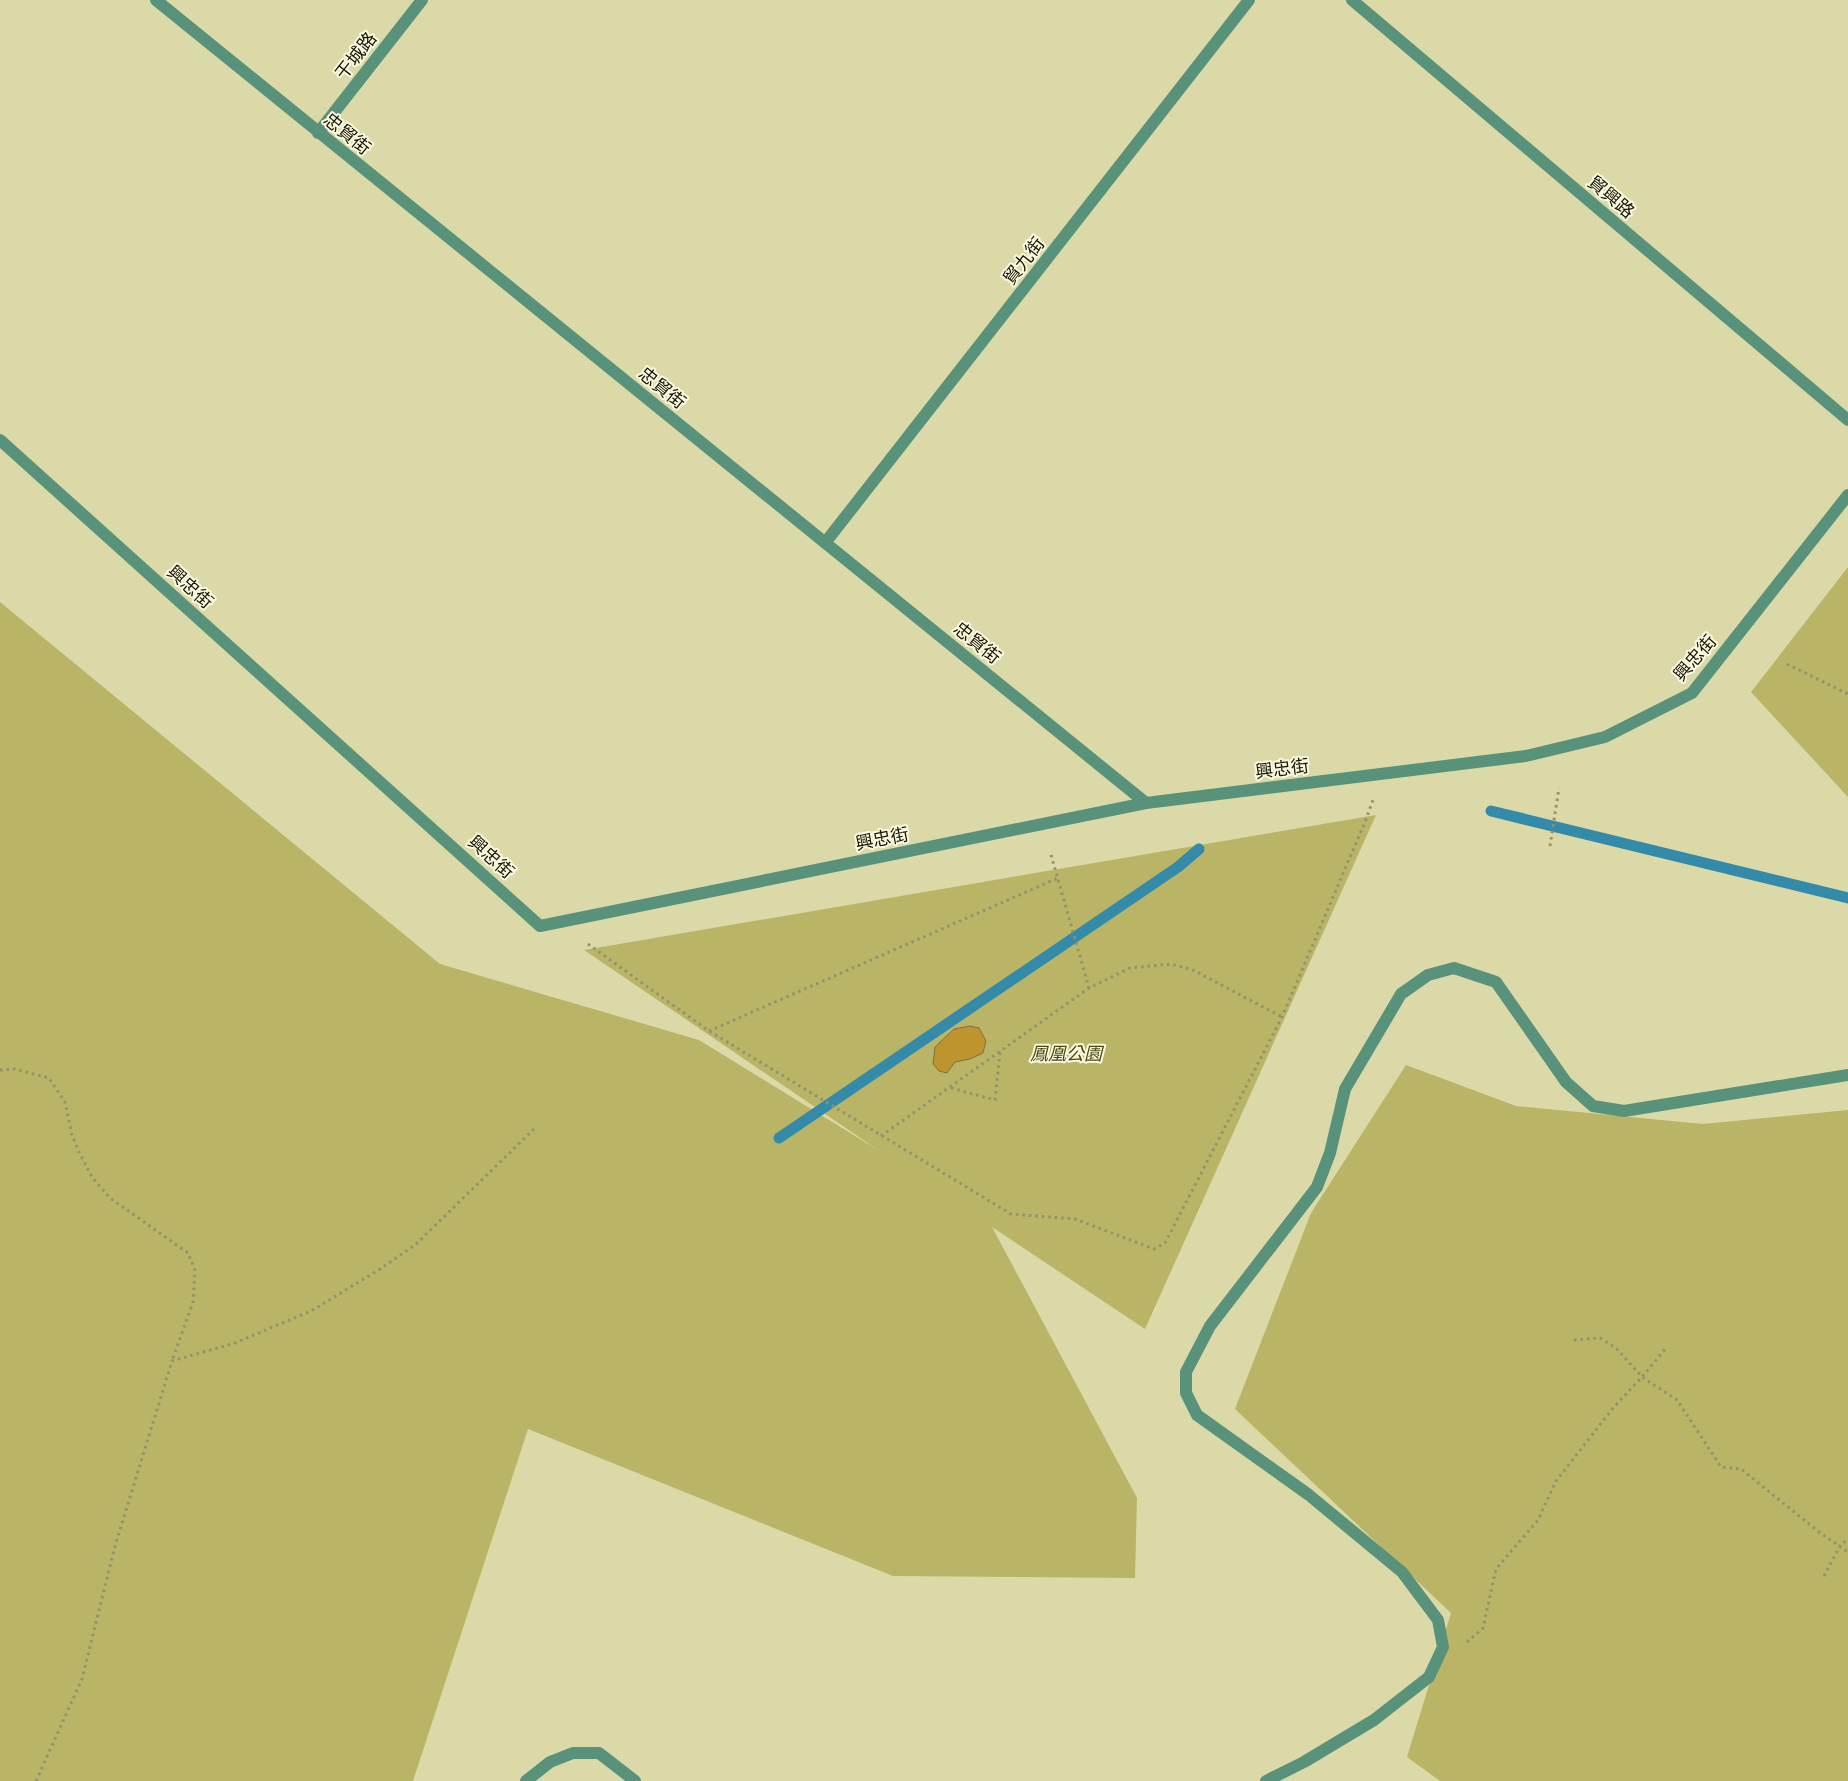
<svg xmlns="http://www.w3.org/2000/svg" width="1848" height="1781" viewBox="0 0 1848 1781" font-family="'Roboto Serif','Noto Sans TC',serif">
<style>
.green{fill:#bab566}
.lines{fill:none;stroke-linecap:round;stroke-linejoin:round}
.stream{stroke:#348aa9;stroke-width:11}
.building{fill:#bd942e;stroke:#826e43}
.path{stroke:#94926c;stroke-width:3;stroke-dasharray:2.5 4;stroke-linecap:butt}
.minor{stroke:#59927a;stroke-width:12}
.labels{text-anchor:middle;stroke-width:4;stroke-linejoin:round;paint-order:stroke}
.street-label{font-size:18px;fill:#161503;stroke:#faf9e0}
.park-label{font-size:18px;font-style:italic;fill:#4b470f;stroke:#faf9e0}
</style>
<rect width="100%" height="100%" fill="#dbd9a7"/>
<path class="green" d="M1848 567V797L1751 692Z
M0 602 440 964 699 1040 878 1150 584 950 1376 815 1145 1329 992 1227 1137 1498 1135 1578 893 1576 528 1429 413 1781H0Z
M1406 1065 1516 1106 1703 1124 1848 1110V1781H1440L1407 1757 1451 1613 1235 1409 1311 1213Z"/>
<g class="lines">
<path class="stream" d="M1491 811 1848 898
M779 1138 1178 867 1199 849"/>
</g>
<path class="building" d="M970 1026 979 1028 986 1041 983 1053 970 1059 955 1062 947 1073 939 1071 933 1064 935 1047 954 1029Z"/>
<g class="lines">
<path class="path" d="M1787 664 1848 694
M1550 846 1559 788
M1051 855 1089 988
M588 944 709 1031 1011 1214 1075 1219 1154 1249 1165 1243 1282 1017 1365 822 1373 800
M709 1031 1058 878
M0 1070 15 1069 49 1078 65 1102 72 1135 79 1152 92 1177 110 1198 188 1253 195 1270 193 1302 172 1361
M951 1088 995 1100 1000 1052
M881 1136 1089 988 1130 968 1171 964 1193 970 1282 1017
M1574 1340 1600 1338 1616 1348 1642 1377 1677 1400 1721 1467 1741 1469 1819 1532 1848 1552
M1824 1576 1840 1546 1848 1539
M1467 1642 1483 1628 1496 1569 1538 1520 1556 1481 1613 1408 1642 1377 1666 1348
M36 1781 82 1679 115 1546 172 1361 235 1343 313 1310 380 1269 415 1245 534 1129"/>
<path class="minor" d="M156 0 1146 803
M1352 0 1848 420
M318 133 422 0
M0 440 540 926 1146 803 1526 756 1605 737 1692 693 1848 495
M825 543 1249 0
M526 1781 550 1762 573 1753H599L635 1781
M1266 1781 1304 1762 1374 1720 1429 1677 1443 1647 1438 1620 1402 1572 1309 1495 1197 1415 1186 1393V1372L1210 1326 1317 1187 1330 1153 1345 1089 1401 994 1428 975 1454 968 1496 982 1566 1082 1593 1106 1624 1111 1848 1075"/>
</g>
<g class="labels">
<g class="street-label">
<text transform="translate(356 56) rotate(-52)" y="6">干城路</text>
<text transform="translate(347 134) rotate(39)" y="6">忠貿街</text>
<text transform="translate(1611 197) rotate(40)" y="6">貿興路</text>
<text transform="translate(1024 261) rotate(-52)" y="6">貿九街</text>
<text transform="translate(662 388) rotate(39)" y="6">忠貿街</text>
<text transform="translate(190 587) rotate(42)" y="6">興忠街</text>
<text transform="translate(977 643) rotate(39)" y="6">忠貿街</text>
<text transform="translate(1695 658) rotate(-49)" y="6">興忠街</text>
<text transform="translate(1282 769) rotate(-7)" y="6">興忠街</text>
<text transform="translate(882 839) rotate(-11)" y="6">興忠街</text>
<text transform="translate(491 857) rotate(42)" y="6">興忠街</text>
</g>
<g class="park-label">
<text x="1066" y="1060">鳳凰公園</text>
</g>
</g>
</svg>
